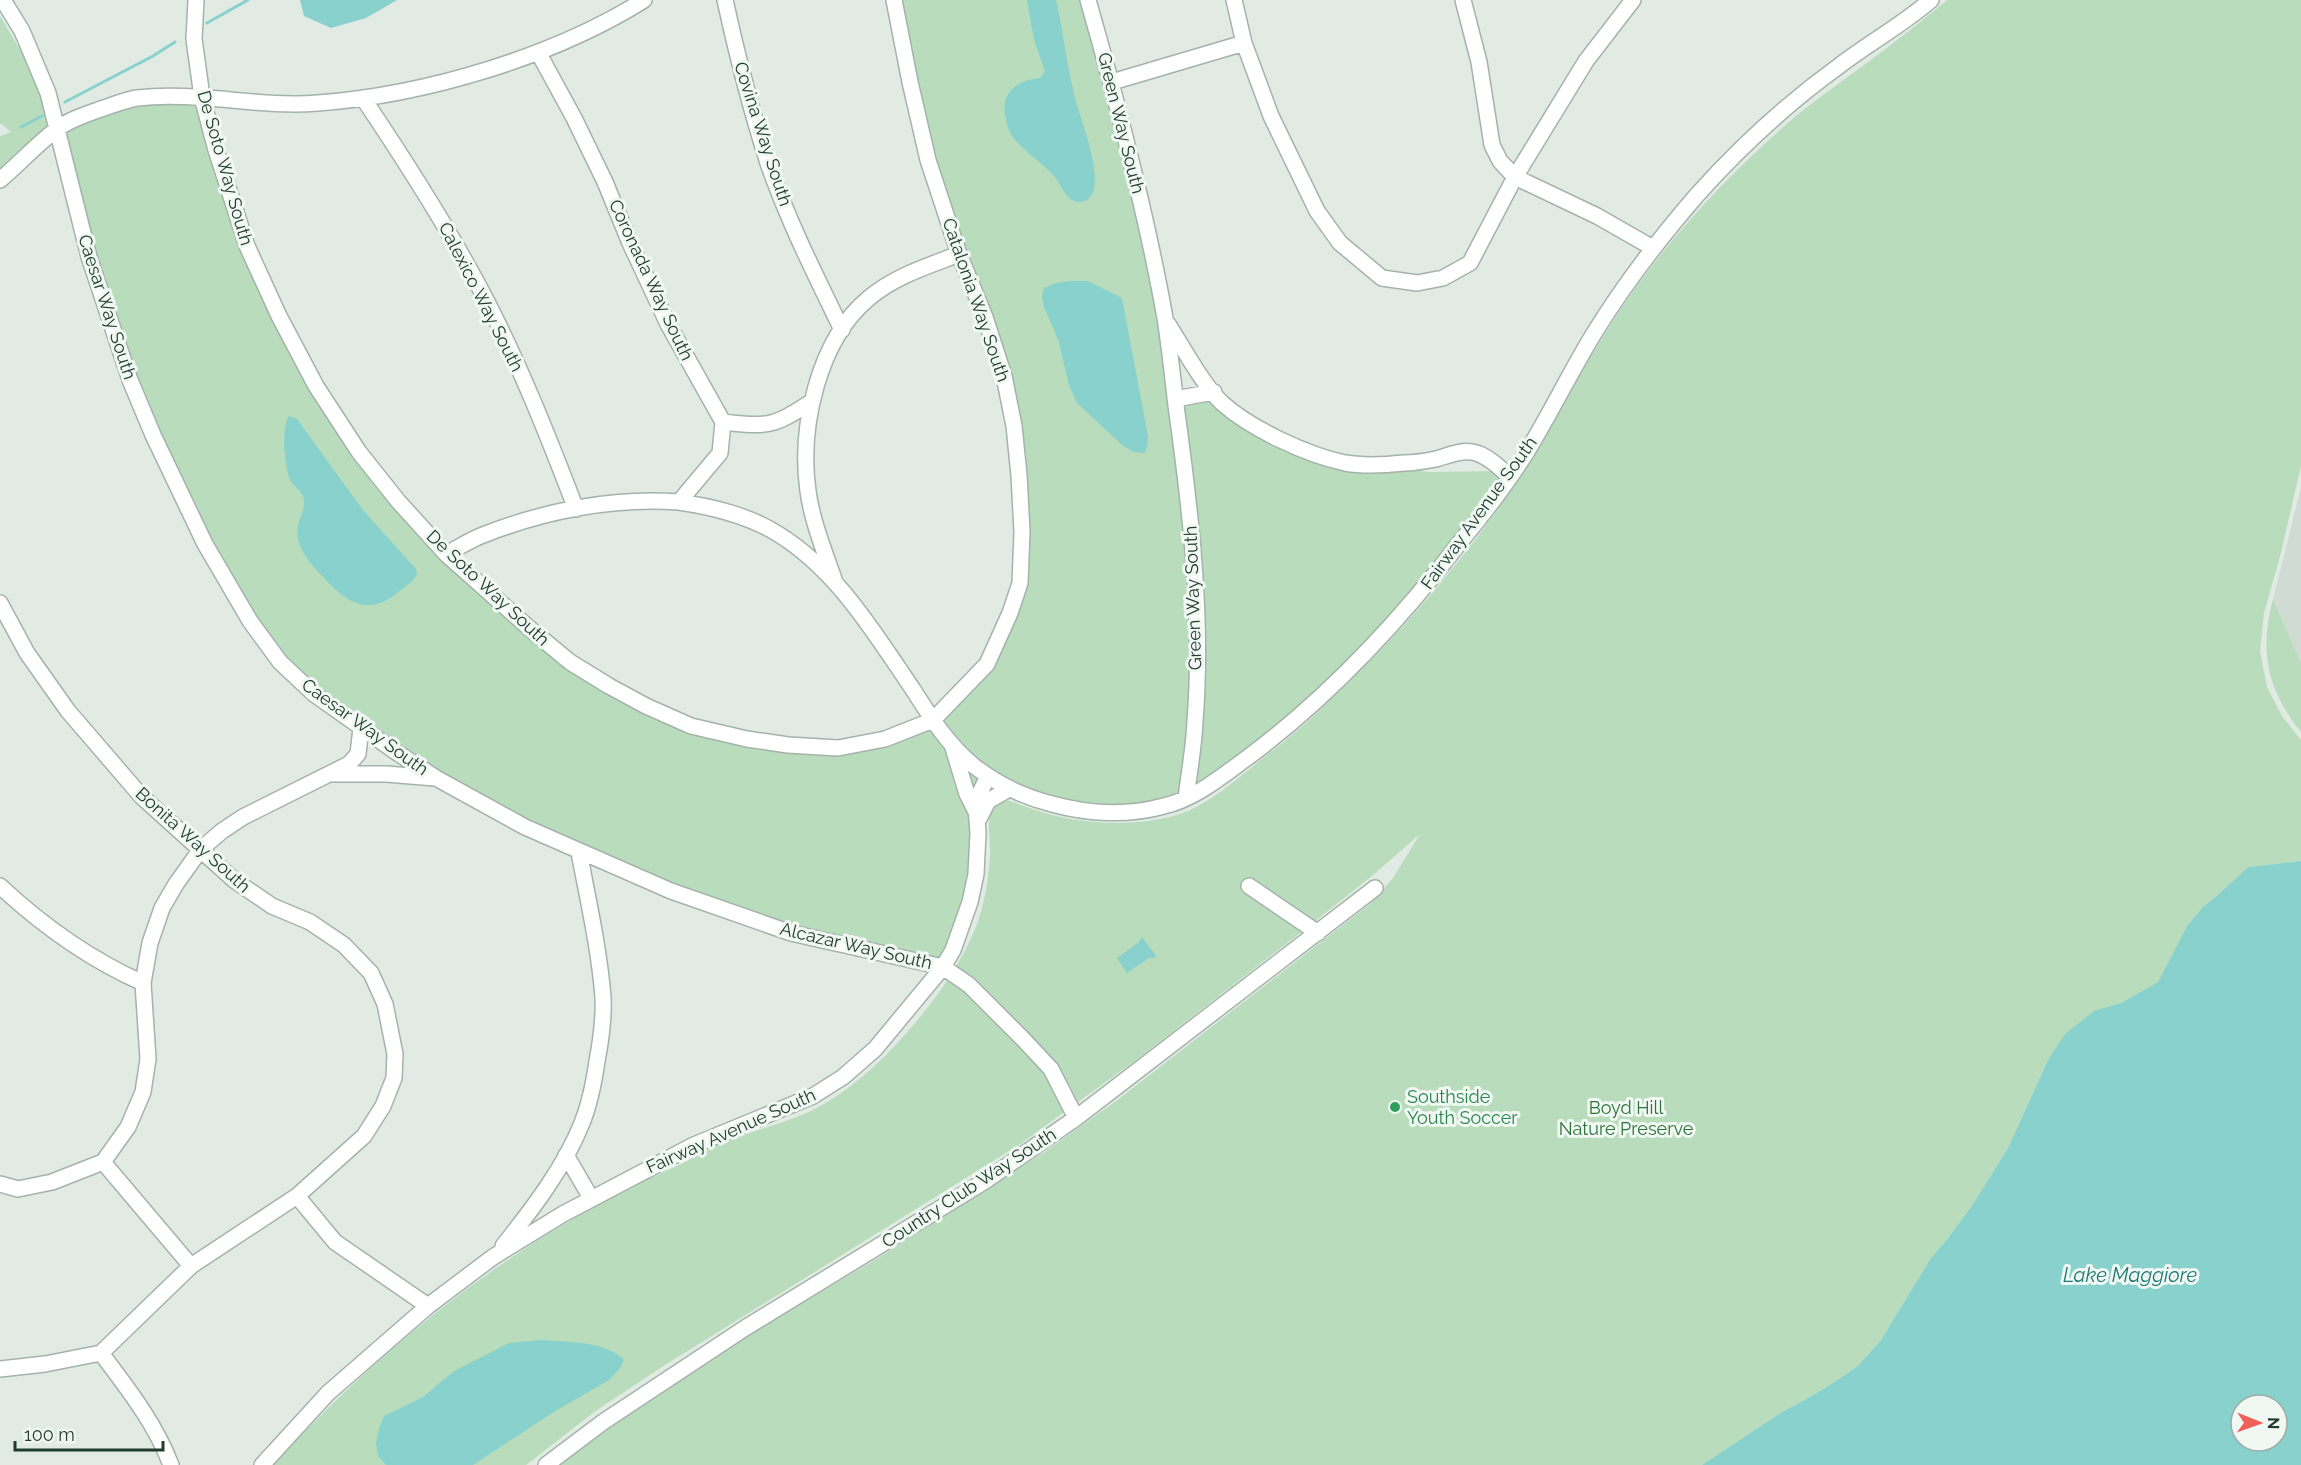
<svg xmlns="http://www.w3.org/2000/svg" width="2301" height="1465" viewBox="0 0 2301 1465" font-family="Raleway,sans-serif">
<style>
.built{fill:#cfdbd3}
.green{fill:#b9ddbc}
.water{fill:#88d1cd;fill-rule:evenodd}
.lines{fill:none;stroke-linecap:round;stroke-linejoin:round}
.stream{stroke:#88d1cd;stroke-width:3}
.minor-casing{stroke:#a4b3aa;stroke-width:18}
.minor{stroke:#fff;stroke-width:15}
.leisure-dot{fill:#2e9e5b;stroke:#f1f8f3;stroke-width:2}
.labels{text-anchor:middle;stroke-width:6;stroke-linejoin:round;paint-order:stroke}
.street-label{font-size:18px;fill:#213c2f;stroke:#f1f8f3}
.leisure-label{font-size:18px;fill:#27864d;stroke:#f1f8f3;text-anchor:start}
.park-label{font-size:18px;fill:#2b7338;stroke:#f1f8f3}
.water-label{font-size:20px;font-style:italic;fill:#1b7875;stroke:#f1f8f3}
</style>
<rect width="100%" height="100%" fill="#e1ebe4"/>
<path class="built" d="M2301 487V663L2273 599Z"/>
<path class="green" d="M900 0H1082L1133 197 1159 320 1169 395 1189 572 1192 691 1185 792 1163 801 1108 807 1050 799 999 776 961 746 941 721 1015 615 1025 470 964 252 929 137Z
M1947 0H2301V466L2281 553 2264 613 2260 651 2267 687 2282 716 2301 740V861L2248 867 2219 894 2203 907 2187 926 2158 982 2121 1003 2094 1012 2048 1060 2008 1148 1973 1204 1948 1238 1931 1258 1881 1340 1858 1366 1822 1390 1779 1414 1702 1465H559L642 1405 716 1355 878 1258 1046 1151 1116 1101 1370 904 1393 878 1420 834 1372 876 1286 944 1136 1060 1019 1145 665 1365 597 1410 526 1465H273C377 1352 498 1253 637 1185 649 1178 662 1173 675 1167 690 1160 705 1150 721 1143 751 1131 784 1124 813 1110 839 1097 863 1077 884 1057 920 1021 961 969 978 921 985 901 989 876 990 855 991 836 984 815 997 800H1006C1023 805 1039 812 1056 816 1095 825 1142 826 1180 814 1211 804 1246 771 1272 751 1300 730 1325 705 1350 681 1421 612 1483 535 1537 452 1548 434 1558 413 1569 394 1597 345 1627 296 1663 252 1699 207 1738 167 1781 129 1812 101 1847 78 1880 53 1903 36 1925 18 1947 0Z
M0 16 35 75 51 127 0 172V136L11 132 0 123Z
M169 102H193L200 107 267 303 405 518 638 709 788 750 931 726 988 781 973 844 965 901 947 948 940 961 793 928 674 886 527 823 438 773 318 691 284 659 255 619 210 542 135 379 95 256 64 131C102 114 128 107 169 102Z
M1211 398 1252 432 1395 469 1431 472 1494 471 1502 478 1398 612 1280 727 1197 785 1204 691 1182 403Z
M2273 599 2301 663V732C2267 690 2259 651 2273 599Z"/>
<path class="water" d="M300 0H397L366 18 331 28 304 16Z
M1027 0H1056L1057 4C1063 33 1067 64 1074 94 1080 120 1101 166 1093 192 1091 198 1086 202 1080 202 1066 202 1062 186 1055 177 1042 162 1024 152 1012 136 1009 132 1007 125 1006 119 999 93 1017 80 1040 78L1045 71 1034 40Z
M1070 281H1088L1122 298 1148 436 1147 448 1144 453 1133 452 1121 444 1077 403 1069 385 1058 339 1044 307 1042 296 1044 288 1056 283Z
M289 416 297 419 363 510 416 569 417 574C414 581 407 585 401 590 370 617 349 605 324 578 315 569 304 557 300 545 292 525 305 516 304 501 304 492 296 489 292 483 284 471 281 427 289 416Z
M2301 861V1465H1702L1779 1414 1822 1390 1858 1366 1881 1340 1931 1258 1948 1238 1973 1204 2008 1148 2048 1060 2065 1034 2094 1011 2121 1003 2158 982 2187 926 2203 907 2219 894 2248 867ZM2241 1405H2277V1441H2241Z
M1142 937 1156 956 1155 958H1149L1127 973 1117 958 1139 942Z
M542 1340C567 1342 606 1341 624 1360L620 1368 609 1380 552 1413 473 1465H386L378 1456 376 1443 379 1429 384 1416 423 1397 454 1371 509 1343Z"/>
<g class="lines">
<path class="stream" d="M207 23 248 0
M65 102 153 56 175 42
M21 127 42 116"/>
<defs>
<path id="minor" d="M3 0 22 31 48 93 89 257 130 380 153 435 205 544 250 621 280 662 314 694 393 750 436 778 525 827 671 891 791 933 943 967 969 985 1022 1038 1051 1069 1076 1118
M196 0 194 39 202 97 216 150 247 246 279 316 316 386 359 452 398 501 446 554 529 628 570 662 609 686 646 706 691 726 747 739 788 745 838 748 885 739 933 720 987 664 1010 613 1020 583 1022 532 1019 475 1014 426 1004 376 985 317 959 254 928 160 910 82 894 0
M725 0C737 55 751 110 768 163 788 221 816 276 842 330
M1088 0C1118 105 1146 211 1165 318 1170 350 1173 382 1177 413 1191 514 1203 620 1195 721 1194 747 1189 773 1186 798
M1234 0 1244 43 1271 116 1317 211 1340 243 1382 278 1417 283 1443 278 1470 263 1515 177 1586 61 1633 0
M1463 0 1479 62 1492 145 1500 161 1515 177 1597 216 1653 248
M538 52 574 118 605 182 630 243 668 324 723 422
M1112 82 1244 43
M363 98C406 162 448 227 484 296 520 365 548 436 576 509
M0 180C19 164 37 144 57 129 69 120 84 115 98 110 111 106 124 100 137 98 198 91 258 108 318 103 425 95 553 57 644 0
M1168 324C1182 346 1203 385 1222 403 1251 429 1307 455 1345 463 1363 466 1385 465 1404 463 1415 463 1426 461 1436 459 1447 456 1460 450 1472 452 1486 454 1500 468 1510 477
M1175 399 1214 392
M723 422C768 427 773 427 811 402
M679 502C713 507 748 515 778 534 838 571 875 634 914 691 931 718 949 746 974 766 997 784 1024 797 1052 804 1088 814 1128 816 1164 806 1195 799 1222 776 1247 758 1329 697 1399 622 1461 541 1485 512 1508 482 1528 450 1551 412 1570 373 1593 335 1623 286 1659 239 1697 195 1739 148 1788 103 1839 66 1869 43 1902 25 1931 0
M446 554C458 548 470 540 483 535 544 511 613 497 679 502L720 453 723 422
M834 579C824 550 812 521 808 491 799 428 818 340 869 298 895 276 928 266 959 254
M0 603 27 653 68 711 142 797 234 880 272 906 310 922 344 945 371 973 385 1004 395 1054 394 1078 383 1106 364 1136 297 1196 191 1266 101 1353 45 1364 0 1369
M953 748 967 794 976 812
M333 774H386L435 778
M979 819 988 801 1009 789
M0 886C43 926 89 959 143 983
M1249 886 1318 933
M566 1155 591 1198
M103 1162 191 1266
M0 1184 18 1189 52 1182 103 1162 128 1127 143 1092 148 1059 143 983 150 943 162 908 176 884 201 849 222 831 243 817 349 764 358 754 361 728
M297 1196 335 1242 428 1306
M503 1246C533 1208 564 1168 582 1123 590 1103 594 1082 597 1061 601 1040 604 1018 603 997 599 948 588 900 579 852
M101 1353C128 1389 155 1423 171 1465
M262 1465 328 1393 428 1306 493 1257 563 1214 694 1145 813 1096 843 1077 875 1049 943 967 953 950 970 902 976 874 978 833 976 807 977 799 988 776
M546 1465 603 1422 745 1328 985 1181 1076 1118 1375 888"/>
</defs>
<use href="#minor" class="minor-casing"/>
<use href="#minor" class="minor"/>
</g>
<circle class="leisure-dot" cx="1395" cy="1107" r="6"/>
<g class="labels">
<g class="street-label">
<text transform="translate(1121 123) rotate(76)" y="6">Green Way South</text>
<text transform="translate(763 134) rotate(72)" y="6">Covina Way South</text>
<text transform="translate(225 168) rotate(74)" y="6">De Soto Way South</text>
<text transform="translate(651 280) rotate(65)" y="6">Coronada Way South</text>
<text transform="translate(481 297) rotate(63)" y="6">Calexico Way South</text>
<text transform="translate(976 300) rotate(71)" y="6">Catalonia Way South</text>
<text transform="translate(107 307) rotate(72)" y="6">Caesar Way South</text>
<text transform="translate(1479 513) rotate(-54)" y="6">Fairway Avenue South</text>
<text transform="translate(488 588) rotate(43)" y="6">De Soto Way South</text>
<text transform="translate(1193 598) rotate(-92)" y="6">Green Way South</text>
<text transform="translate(365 727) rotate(36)" y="6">Caesar Way South</text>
<text transform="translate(193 840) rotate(42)" y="6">Bonita Way South</text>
<text transform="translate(856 946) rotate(13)" y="6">Alcazar Way South</text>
<text transform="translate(731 1131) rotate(-24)" y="6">Fairway Avenue South</text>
<text transform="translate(969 1188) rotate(-33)" y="6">Country Club Way South</text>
</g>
<g class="leisure-label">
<text x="1407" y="1103">Southside<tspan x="1407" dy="21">Youth Soccer</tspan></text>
</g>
<g class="park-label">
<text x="1626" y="1114">Boyd Hill<tspan x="1626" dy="21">Nature Preserve</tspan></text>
</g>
<g class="water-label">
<text x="2130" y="1282">Lake Maggiore</text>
</g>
</g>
<g transform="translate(2259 1423) rotate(91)"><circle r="28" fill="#f1f8f3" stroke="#9eada5" stroke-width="1.5"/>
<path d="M0-4.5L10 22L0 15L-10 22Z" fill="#f25f58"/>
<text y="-9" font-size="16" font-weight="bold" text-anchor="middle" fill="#213c2f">N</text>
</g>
<path d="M15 1441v9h148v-9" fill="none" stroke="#213c2f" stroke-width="3"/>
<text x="24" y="1441" font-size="18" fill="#213c2f" stroke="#f1f8f3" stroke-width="4.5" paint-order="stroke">100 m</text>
</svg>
